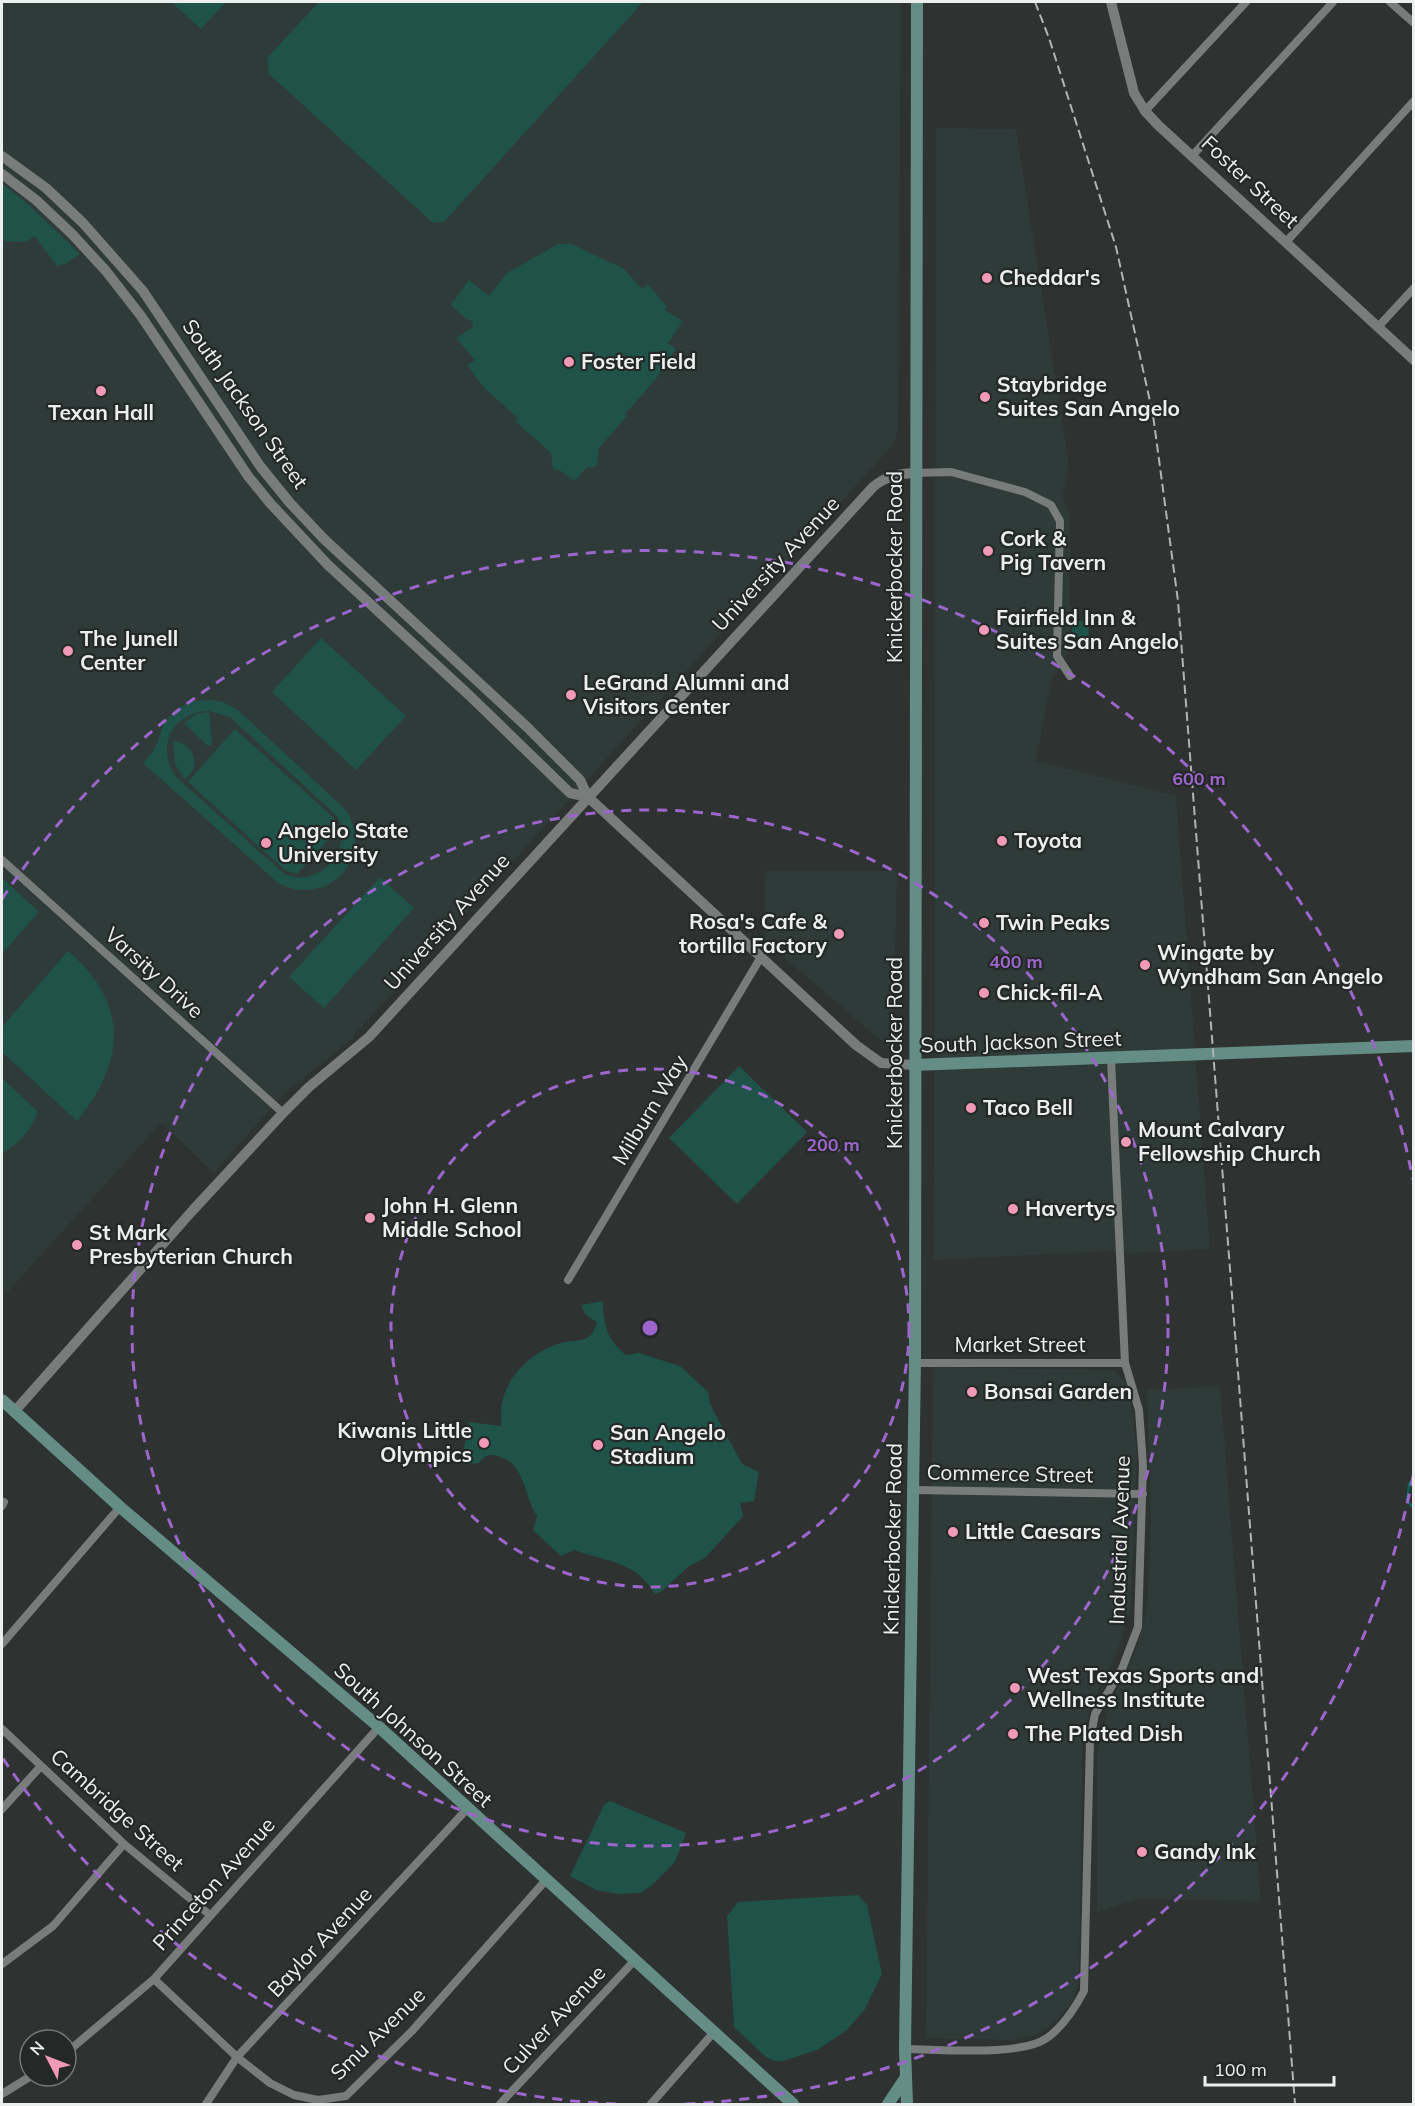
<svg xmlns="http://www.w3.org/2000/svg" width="1415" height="2106" viewBox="0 0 1415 2106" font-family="Mulish,sans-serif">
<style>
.built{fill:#2f3b38}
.green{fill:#1f5349;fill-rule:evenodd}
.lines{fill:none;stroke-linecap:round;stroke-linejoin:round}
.stream{stroke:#037060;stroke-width:2}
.minor{stroke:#787d7b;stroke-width:8}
.tertiary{stroke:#787d7b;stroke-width:10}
.secondary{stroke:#648d85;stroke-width:12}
.rail{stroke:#b1b4b3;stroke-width:2;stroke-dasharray:9 4.5;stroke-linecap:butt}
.ring{fill:none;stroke:#9d66cd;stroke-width:3;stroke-dasharray:10 8}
.poi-dot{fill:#f09ab7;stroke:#242827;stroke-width:2}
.labels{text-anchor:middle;stroke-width:4.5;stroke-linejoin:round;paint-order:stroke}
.street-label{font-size:21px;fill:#edefef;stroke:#242827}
.poi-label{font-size:21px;font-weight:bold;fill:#edefef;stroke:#242827;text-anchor:start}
.centre{fill:#9d66cd;stroke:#242827;stroke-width:3}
.ring-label{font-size:18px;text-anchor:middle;font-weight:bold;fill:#9d66cd;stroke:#242827;stroke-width:4.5;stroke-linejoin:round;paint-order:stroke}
</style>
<rect width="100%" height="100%" fill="#2e3231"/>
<path class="built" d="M2 2H171L201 29 226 2H901L898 430 893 445 348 1042 282 1096 214 1173 161 1123 2 1298Z
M936 128 1016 129 1069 465 1062 496 1070 515V649L1051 682 1036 761 1176 796 1210 1249 1131 1253 1110 1251 934 1260Z
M765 871H897L893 1051 764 940Z
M933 1367 1113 1370 1125 1382 1132 1410 1137 1454 1131 1607 1117 1653 1092 1703 1083 1732 1079 1981 1072 2002 1060 2017 1040 2033 1014 2040 926 2038Z
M1220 1386 1261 1901 1138 1899 1097 1912V1750L1109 1706 1136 1651 1147 1609 1151 1521 1147 1390Z"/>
<path class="green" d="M171 2H226L201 29Z
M319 2H643L444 222 433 223 269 74 267 58Z
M2 183 30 206 80 254 65 264 57 266 35 236 26 242 2 241Z
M558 244H572L624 269 642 289 648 284 667 307 665 310 683 321 668 343 676 349 655 380 625 414 627 416 599 448 597 464 593 468 587 467 577 479 573 480 561 471 553 469 551 453 515 421 518 418 486 390 467 365 475 360 456 338 473 327V322L465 318 451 305 469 280 489 296 507 273Z
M1072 621H1089L1088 648H1071Z
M321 638 406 716 356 770 272 692Z
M213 700 223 702 238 710 346 810C376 858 327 909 278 883L143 763 155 749 164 723 177 708 195 701ZM209 711 230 717 337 816C356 848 317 892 283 873L175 776C156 746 172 712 209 711Z
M209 712 212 745 208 746 184 723 196 714Z
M235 729 334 818 338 829 297 874 285 870 188 782Z
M173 741C193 742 204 768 184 779L175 764Z
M380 877 414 908 324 1008 289 977Z
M2 878 39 912 2 954Z
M68 951C129 1003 126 1061 77 1121L2 1052V1027Z
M739 1066 807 1132 737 1204 669 1138Z
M2 1078 38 1112C30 1131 20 1143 2 1153Z
M603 1301C603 1324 607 1340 626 1355L639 1353 680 1366 708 1392 710 1404 742 1464 759 1472 754 1501 740 1503 743 1516 705 1558 689 1566 662 1591 655 1594C636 1561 607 1562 574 1550L561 1556 533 1530 537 1516C524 1497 525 1464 500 1457 489 1453 486 1455 479 1463L465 1464 463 1453 469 1422 501 1426C502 1418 500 1410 502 1403 508 1374 533 1351 561 1343 578 1338 590 1346 597 1322 590 1318 583 1315 582 1305Z
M610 1801 686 1833 675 1862 651 1886 640 1893 619 1894 596 1890 570 1876 604 1805Z
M858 1895 867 1905 882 1974 865 2009 847 2030 817 2050 783 2061H775L766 2057 734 2027 727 1916 738 1902Z"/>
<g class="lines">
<path class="stream" d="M1414 1477 1409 1484 1407 1500 1414 1509"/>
<path class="minor" d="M1390 2 1414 23
M1145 111 1246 2
M1192 156 1333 2
M1286 242 1414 101
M1378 327 1414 288
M915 473 951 472 1025 492 1051 505 1060 521 1057 656 1070 676
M2 860 283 1113
M568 1280 761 957
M915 1363H1125
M913 1490 1143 1494
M2 1506 4 1502
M2 1644 120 1507
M2 1729 124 1844 210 1915
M2 1809 41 1766
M2 1964 53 1926 124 1844
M154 1979 237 2057 270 2083 294 2095 318 2100 346 2096 412 2031 546 1880
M905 2049C940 2049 1020 2057 1047 2038 1064 2026 1075 2008 1084 1991L1090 1740 1095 1714 1122 1669 1138 1627 1143 1465 1139 1410 1125 1363 1111 1059
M66 2053 154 1979 379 1727
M2 2094 31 2076
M206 2104 237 2057 467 1809
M500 2104 635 1960
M651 2104 714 2032"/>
<path class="tertiary" d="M1111 2 1134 93 1145 111 1158 125 1414 360
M2 156 46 188 83 223 143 291 260 466 290 503 324 539 527 727 580 780 588 797 856 1045 881 1063 914 1065
M2 174 36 200 72 234 106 271 141 316 248 476 270 503 328 565 470 696 570 793 588 797
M14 1412 193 1210 283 1113 309 1087 369 1037 873 487C886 476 898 474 915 473"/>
<path class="secondary" d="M914 1065 1414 1046
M2 1400 120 1507 379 1727 793 2104
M888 2104 906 2077
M907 2104 905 2049 915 1359 917 2"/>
<path class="rail" d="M1035 2 1049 38 1116 247 1153 415 1178 601 1295 2104"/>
</g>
<g class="ring">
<circle cx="650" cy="1328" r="259"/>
<circle cx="650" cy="1328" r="518"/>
<path d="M1413 1476A777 777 0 0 1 684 2104M616 2104A777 777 0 0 1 2 1757M2 899A777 777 0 0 1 1413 1180"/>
</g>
<g class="poi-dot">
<circle cx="987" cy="278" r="6"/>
<circle cx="569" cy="362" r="6"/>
<circle cx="101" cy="391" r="6"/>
<circle cx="985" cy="397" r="6"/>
<circle cx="988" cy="551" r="6"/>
<circle cx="984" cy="630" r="6"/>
<circle cx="68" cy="651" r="6"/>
<circle cx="571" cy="695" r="6"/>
<circle cx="1002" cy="841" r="6"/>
<circle cx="266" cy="843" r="6"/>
<circle cx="984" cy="923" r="6"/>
<circle cx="839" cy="934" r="6"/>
<circle cx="1145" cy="965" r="6"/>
<circle cx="984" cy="993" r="6"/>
<circle cx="971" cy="1108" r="6"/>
<circle cx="1126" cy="1142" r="6"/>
<circle cx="1013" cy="1209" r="6"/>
<circle cx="370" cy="1218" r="6"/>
<circle cx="77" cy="1245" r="6"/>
<circle cx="972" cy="1392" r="6"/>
<circle cx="484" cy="1443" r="6"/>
<circle cx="598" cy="1445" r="6"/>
<circle cx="953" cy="1532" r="6"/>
<circle cx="1015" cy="1688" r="6"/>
<circle cx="1013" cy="1734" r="6"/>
<circle cx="1142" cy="1852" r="6"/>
</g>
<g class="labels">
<g class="street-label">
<text transform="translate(1250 182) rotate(43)" y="7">Foster Street</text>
<text transform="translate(245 404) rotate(55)" y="7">South Jackson Street</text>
<text transform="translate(776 564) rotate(-47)" y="7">University Avenue</text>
<text transform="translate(895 567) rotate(-90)" y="7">Knickerbocker Road</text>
<text transform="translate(447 922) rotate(-48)" y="7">University Avenue</text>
<text transform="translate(154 973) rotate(42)" y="7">Varsity Drive</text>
<text transform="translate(1021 1042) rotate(-2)" y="7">South Jackson Street</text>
<text transform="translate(895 1053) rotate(-90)" y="7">Knickerbocker Road</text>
<text transform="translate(650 1110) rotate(-59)" y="7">Milburn Way</text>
<text x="1020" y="1352">Market Street</text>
<text transform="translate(1010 1474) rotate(1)" y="7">Commerce Street</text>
<text transform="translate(893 1539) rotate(-89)" y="7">Knickerbocker Road</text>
<text transform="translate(1120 1540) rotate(-88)" y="7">Industrial Avenue</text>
<text transform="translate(413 1735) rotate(42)" y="7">South Johnson Street</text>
<text transform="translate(117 1810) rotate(42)" y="7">Cambridge Street</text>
<text transform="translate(214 1884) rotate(-48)" y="7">Princeton Avenue</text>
<text transform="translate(320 1942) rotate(-47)" y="7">Baylor Avenue</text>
<text transform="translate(554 2020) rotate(-47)" y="7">Culver Avenue</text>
<text transform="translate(378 2034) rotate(-44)" y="7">Smu Avenue</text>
</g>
<g class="poi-label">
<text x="999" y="285">Cheddar's</text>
<text x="581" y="369">Foster Field</text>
<text x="997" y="392">Staybridge<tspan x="997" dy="24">Suites San Angelo</tspan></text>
<text x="101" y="420" text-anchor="middle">Texan Hall</text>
<text x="1000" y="546">Cork &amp;<tspan x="1000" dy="24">Pig Tavern</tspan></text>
<text x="996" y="625">Fairfield Inn &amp;<tspan x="996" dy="24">Suites San Angelo</tspan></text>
<text x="80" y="646">The Junell<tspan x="80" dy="24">Center</tspan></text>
<text x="583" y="690">LeGrand Alumni and<tspan x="583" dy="24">Visitors Center</tspan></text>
<text x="278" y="838">Angelo State<tspan x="278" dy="24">University</tspan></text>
<text x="1014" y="848">Toyota</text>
<text x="827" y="929" text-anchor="end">Rosa's Cafe &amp;<tspan x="827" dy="24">tortilla Factory</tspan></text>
<text x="996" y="930">Twin Peaks</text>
<text x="1157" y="960">Wingate by<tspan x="1157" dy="24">Wyndham San Angelo</tspan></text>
<text x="996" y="1000">Chick-fil-A</text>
<text x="983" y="1115">Taco Bell</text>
<text x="1138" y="1137">Mount Calvary<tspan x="1138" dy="24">Fellowship Church</tspan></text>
<text x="382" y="1213">John H. Glenn<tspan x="382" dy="24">Middle School</tspan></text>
<text x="1025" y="1216">Havertys</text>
<text x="89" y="1240">St Mark<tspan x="89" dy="24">Presbyterian Church</tspan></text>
<text x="984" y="1399">Bonsai Garden</text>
<text x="472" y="1438" text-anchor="end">Kiwanis Little<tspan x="472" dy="24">Olympics</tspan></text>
<text x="610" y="1440">San Angelo<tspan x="610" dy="24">Stadium</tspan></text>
<text x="965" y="1539">Little Caesars</text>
<text x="1027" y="1683">West Texas Sports and<tspan x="1027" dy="24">Wellness Institute</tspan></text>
<text x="1025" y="1741">The Plated Dish</text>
<text x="1154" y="1859">Gandy Ink</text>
</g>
</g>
<circle cx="650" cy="1328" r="9" class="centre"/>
<g class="ring-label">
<text x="1199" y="785">600 m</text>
<text x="1016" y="968">400 m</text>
<text x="833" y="1151">200 m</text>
</g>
<rect width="1415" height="2106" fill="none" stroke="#edefef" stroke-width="6"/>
<g transform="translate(48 2058) rotate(312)"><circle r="28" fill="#242827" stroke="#747877" stroke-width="1.5"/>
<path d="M0-4.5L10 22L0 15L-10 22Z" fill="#f09ab7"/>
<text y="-9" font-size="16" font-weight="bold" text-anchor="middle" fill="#edefef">N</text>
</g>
<path d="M1205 2076v9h129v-9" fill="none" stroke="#edefef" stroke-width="3"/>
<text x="1214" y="2076" font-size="18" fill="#edefef" stroke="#242827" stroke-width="4.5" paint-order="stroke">100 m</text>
</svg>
